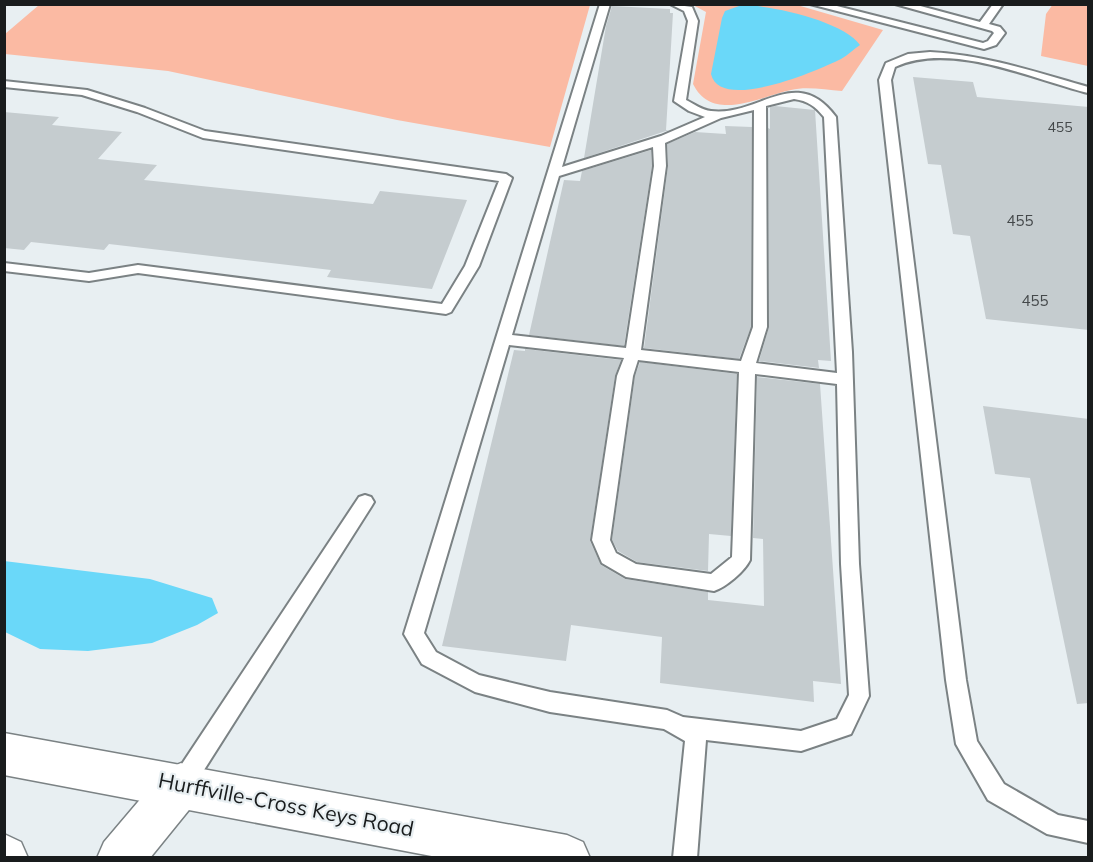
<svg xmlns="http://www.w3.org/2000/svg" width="1093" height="862" viewBox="0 0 1093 862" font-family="Mulish,sans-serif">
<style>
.green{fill:#fbbaa3}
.water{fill:#6ad8f9}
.building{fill:#c5cccf}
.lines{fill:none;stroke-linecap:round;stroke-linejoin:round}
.lane-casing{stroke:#7b8284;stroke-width:4}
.street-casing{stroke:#7b8284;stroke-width:3}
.secondary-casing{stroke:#7b8284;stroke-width:3}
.lane{fill:#fff;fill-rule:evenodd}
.street{fill:#fff;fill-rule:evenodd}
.secondary{fill:#fff;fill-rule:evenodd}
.labels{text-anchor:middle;stroke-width:4.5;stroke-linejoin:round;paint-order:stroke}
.far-number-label{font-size:14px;fill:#44484a}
.number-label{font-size:15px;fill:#44484a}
.near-street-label{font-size:21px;fill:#191c1d;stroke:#e8eff2}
</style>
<rect width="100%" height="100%" fill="#e8eff2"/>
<path class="green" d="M1053 4 1088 5V66L1041 56 1046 14Z
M39 5V4L590 5 550 147 397 120 168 71 5 54V34Z
M693 5H797L883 30 842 91C825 90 807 86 791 90 761 96 713 124 693 84L706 12Z"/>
<path class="water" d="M742 5C770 5 844 21 860 45 854 49 848 55 841 59 819 70 720 113 711 74L722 18 725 11Z
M4 561 150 579 212 598 218 613 197 625 152 643 88 651 40 649 5 632Z"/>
<path class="building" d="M612 6 670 9V13H673L666 130H669L584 158 606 26Z
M913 77 973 82 977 97 1089 107V330L986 319 970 236 953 234 941 165 928 164Z
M775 106 815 110 831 361 818 360 819 368 759 361 769 327 768 128 770 129V107Z
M4 112 59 117 52 125 122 132 98 159 157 165 144 180 373 204 380 191 467 200 432 289 327 277 331 270 109 244 104 250 31 242 24 250 4 248Z
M725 126 752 127 751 327 739 359 644 348 668 166 667 144 695 132 726 134Z
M651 150 652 166 624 346 529 335 564 180 580 181 582 171Z
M525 349 621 360 615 376 590 541 601 565 625 579 708 592V600L764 606 763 539 753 538 757 377 820 384 841 684 813 681 814 702 660 683 662 637 571 625 566 661 442 646 514 350 525 351Z
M640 362 737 374 731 536 709 534 708 571 637 562 618 551 612 540 635 376Z
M983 406 1089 419V703L1077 704 1030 478 995 474Z"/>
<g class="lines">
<defs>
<path id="lane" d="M600 4H610L562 167 661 136 705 117 689 111 674 101 688 21 684 11 670 4 692 7 698 21 686 100C694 104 702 110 711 111 759 117 796 63 836 117L852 352 859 564 869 696 851 734 801 751 706 740 697 858H673L685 741 664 729 550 712 475 692 422 664 404 634ZM794 99C808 101 815 106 824 117L837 373 756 363 767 327 766 106ZM754 110 753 327 741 361 641 350 666 166 665 143 721 118ZM653 147 654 166 626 348 512 335 559 176ZM509 345 624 358 617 376 592 540 602 563 626 577 714 591C726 587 744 572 750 560L755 374 837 384 841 564 849 695 837 719 801 731 683 717 667 710 550 692 479 675 436 652 424 633ZM638 360 739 372 732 557 711 574 636 564 616 553 610 540 633 376Z
M810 4H829L983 43 988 41 994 33 992 31 895 4H913L980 22 993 4H1003L989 24 1000 27 1005 33 996 45 984 49Z
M930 52C985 55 1036 72 1088 87V93C1032 79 951 41 895 67L891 80 966 680 977 741 1004 784 1058 815 1088 821V843L1047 834 988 800 956 744 946 680 879 80 886 63 908 54Z
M4 81 87 90 145 108 205 131 506 174 512 178 479 266 451 312 446 314 138 273 89 281 4 271V263L89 273 138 265 442 304 465 266 499 181 203 138 137 112 82 95 4 87Z
M365 495 371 497 374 502 371 507 190 792 182 795 174 792 171 784 174 776 359 497Z"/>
<path id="street" d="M181 763 197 770 203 785 197 800 150 858H97L104 842 165 770Z
M4 834 21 842 28 858H4Z"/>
<path id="secondary" d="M4 733 567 835 583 842 590 858H442L4 775Z"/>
</defs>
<use href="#lane" class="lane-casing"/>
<use href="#street" class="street-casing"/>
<use href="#secondary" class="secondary-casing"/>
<use href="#lane" class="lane"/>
<use href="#street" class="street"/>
<use href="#secondary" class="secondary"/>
</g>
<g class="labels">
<g class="far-number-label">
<text x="1060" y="132">455</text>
</g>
<g class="number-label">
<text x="1020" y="226">455</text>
<text x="1035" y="306">455</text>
</g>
<g class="near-street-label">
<text transform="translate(286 805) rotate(11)" y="7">Hurffville-Cross Keys Road</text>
</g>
</g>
<rect width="1093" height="862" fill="none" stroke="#191c1d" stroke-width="12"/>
</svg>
